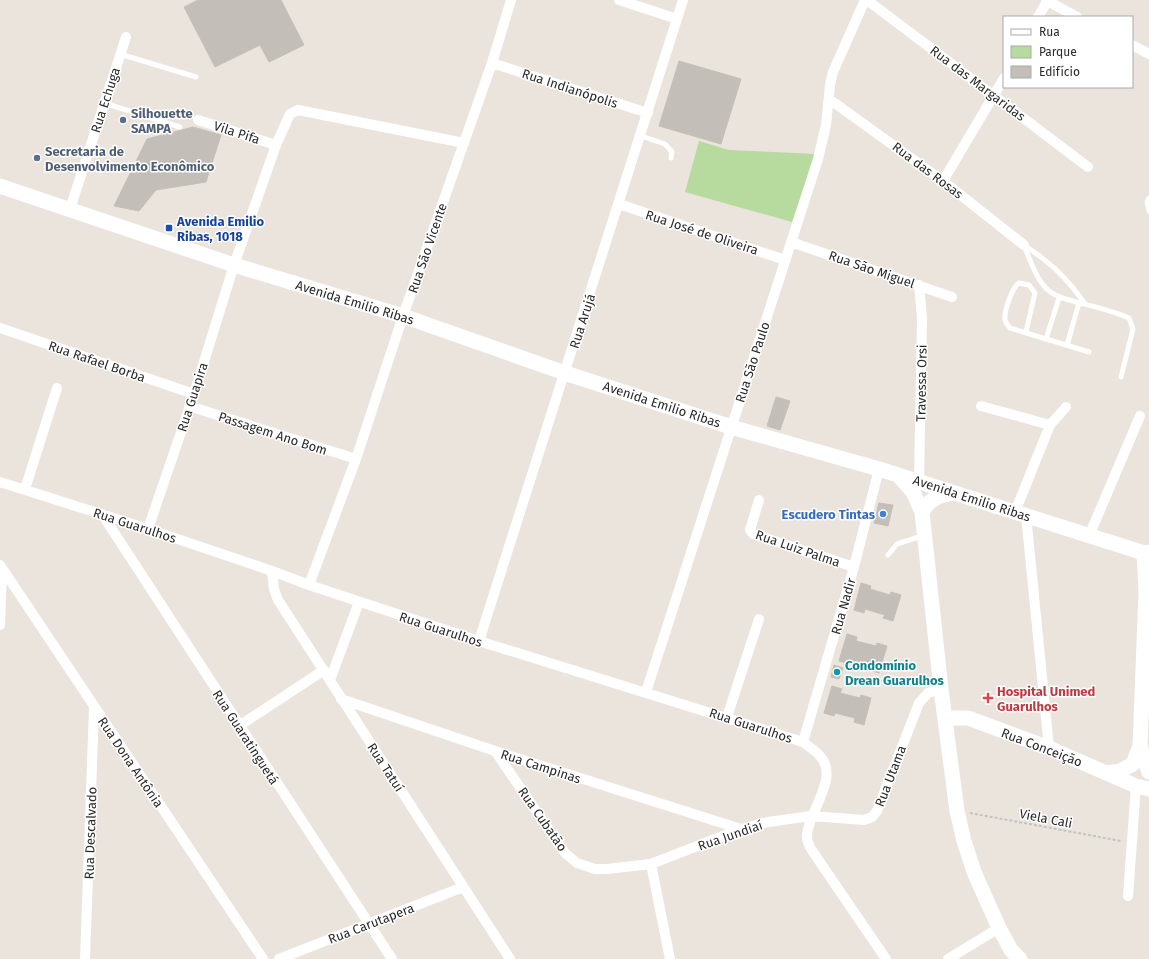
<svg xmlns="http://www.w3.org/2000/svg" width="1149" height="959" viewBox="0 0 1149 959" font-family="'Fira Sans',sans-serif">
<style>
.green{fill:#b7db9f}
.building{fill:#c3bfb8;stroke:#c5bfb7}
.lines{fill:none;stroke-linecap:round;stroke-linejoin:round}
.path{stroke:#c3c3c3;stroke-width:2;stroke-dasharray:3 2;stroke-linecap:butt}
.lane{stroke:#fff;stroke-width:5}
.street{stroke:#fff;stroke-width:10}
.secondary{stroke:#fff;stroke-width:15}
.service-dot{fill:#5c6f8a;stroke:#fff;stroke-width:1.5}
.transit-dot{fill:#1a4fb4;stroke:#fff;stroke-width:1.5}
.shop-dot{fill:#3f7fe0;stroke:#fff;stroke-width:1.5}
.culture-dot{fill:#0f9aa8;stroke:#fff;stroke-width:1.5}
.health-dot{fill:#e0444e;stroke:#fff;stroke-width:1.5}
.labels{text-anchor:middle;stroke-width:3;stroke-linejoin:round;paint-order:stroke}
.street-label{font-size:13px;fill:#2a2a2a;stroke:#fff}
.service-label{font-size:13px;font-weight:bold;fill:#4e5e75;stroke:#fff;text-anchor:start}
.transit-label{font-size:13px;font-weight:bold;fill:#164399;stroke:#fff;text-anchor:start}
.shop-label{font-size:13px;font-weight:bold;fill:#366cbe;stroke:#fff;text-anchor:end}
.culture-label{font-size:13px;font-weight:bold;fill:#0d838f;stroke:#fff;text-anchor:start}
.health-label{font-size:13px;font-weight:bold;fill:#be3a42;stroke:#fff;text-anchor:start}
</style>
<rect width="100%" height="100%" fill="#eae4dd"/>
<path class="green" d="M699 141 729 150 816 154 792 222 685 192Z"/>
<path class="building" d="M198 0H281L304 45 269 62 260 45 215 67 184 7Z
M679 61 741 79 721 144 659 126Z
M193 127 221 135 206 182 156 190 139 211 114 206 147 139Z
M776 397 790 401 780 430 767 426Z
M879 503 893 505 888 526 874 523Z
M861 583 871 586 870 589 890 595 891 592 901 595 893 621 883 618 885 615 865 609 864 613 854 610Z
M847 634 857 637 856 641 876 646 877 643 887 646 879 673 869 670 870 666 850 661 849 664 839 661Z
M834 665 843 668 839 679 831 677Z
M832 686 842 689 840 693 860 698 861 695 871 698 864 725 854 722 855 718 835 713 834 716 824 713Z"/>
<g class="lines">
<path class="path" d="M970 813 1121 841"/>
<path class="lane" d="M120 54 196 77
M104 103 180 127
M641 136 665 144 672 152 671 158
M1149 198 1147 202 1149 211
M1024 245C1045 301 1049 294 1103 309 1112 312 1121 314 1129 318L1133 329 1121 377
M1024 245C1051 263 1067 278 1085 304
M1026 332 1035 293 1029 285 1019 283C1012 287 1004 312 1005 319 1005 323 1008 325 1010 328L1089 352
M1046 339 1059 298
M1067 345 1079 303
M888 555 897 544 922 536"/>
<path class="street" d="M619 0 677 19
M867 0 1088 167
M1046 0 1077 17
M1038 17 1048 0
M1132 45 1149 54
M492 63 648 113
M829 99 943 181 1024 245
M198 120 276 145
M943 181 1004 78
M619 204 785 260
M70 209 126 37
M791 242 952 297
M0 328 194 394
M189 406 356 459
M981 406 1050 425
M919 481 922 318 919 285
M0 482 148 529 272 571 309 585 479 641 803 742C809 747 816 751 820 756 840 777 808 813 807 835 806 840 809 844 811 849L886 959
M25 489 57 388
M759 500 750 530 753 534 854 567
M1015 512 1050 425 1066 407
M102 514 392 959
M1026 515 1049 748
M148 529 194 394 234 265 276 145 290 114 298 110 464 143
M1089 536 1140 416
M0 565 263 959
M272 571 274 589 278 600 510 959
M309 585 356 459 403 316 492 63 511 0
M0 625 2 569
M479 641 683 0
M330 680 359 602
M646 692 818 159 826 125 830 85 833 72 865 0
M341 699 495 751 741 829
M727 717 759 619
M239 726 324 670
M803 742 854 567 879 469
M495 751 565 853 577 863 595 869H607L651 864 741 829 768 822 811 816 864 820 872 817 877 811 919 703 928 693 941 689
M651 864 670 959
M1128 896 1136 786
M85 959 94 708
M279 959 463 887
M948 959 999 928"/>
<path class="secondary" d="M0 186 234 265 403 316 565 373 731 427 879 469 1144 553 1149 552
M899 476 913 492 922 512 941 689 957 811 964 841 974 872 999 928 1011 950 1020 959
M922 512C930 498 940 495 954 493
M1144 553 1146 592 1140 746 1149 772
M945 718H968L1049 748 1136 786 1149 789
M1107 773 1120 771 1133 764 1140 746"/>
</g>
<g class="service-dot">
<circle cx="123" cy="120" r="4"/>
<circle cx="37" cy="158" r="4"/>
</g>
<rect class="transit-dot" x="165" y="224" width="8" height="8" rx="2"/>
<circle class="shop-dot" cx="883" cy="514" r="4"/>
<circle class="culture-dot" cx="837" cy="672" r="4"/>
<path class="health-dot" d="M986 692h4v4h4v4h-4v4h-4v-4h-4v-4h4z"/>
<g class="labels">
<g class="street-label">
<text transform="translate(978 83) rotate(37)" y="5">Rua das Margaridas</text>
<text transform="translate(570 88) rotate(18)" y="5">Rua Indianópolis</text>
<text transform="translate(105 100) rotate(-72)" y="5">Rua Echuga</text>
<text transform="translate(237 132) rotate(18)" y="5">Vila Pifa</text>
<text transform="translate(928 170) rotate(37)" y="5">Rua das Rosas</text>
<text transform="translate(702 232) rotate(18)" y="5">Rua José de Oliveira</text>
<text transform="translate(427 248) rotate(-71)" y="5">Rua São Vicente</text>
<text transform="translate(872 269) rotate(19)" y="5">Rua São Miguel</text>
<text transform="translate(355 302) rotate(17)" y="5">Avenida Emilio Ribas</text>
<text transform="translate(582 321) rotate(-72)" y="5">Rua Arujá</text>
<text transform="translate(97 361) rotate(19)" y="5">Rua Rafael Borba</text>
<text transform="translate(752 362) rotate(-72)" y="5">Rua São Paulo</text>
<text transform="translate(921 383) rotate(-89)" y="5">Travessa Orsi</text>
<text transform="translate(192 397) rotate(-72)" y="5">Rua Guapira</text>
<text transform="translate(662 404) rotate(18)" y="5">Avenida Emilio Ribas</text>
<text transform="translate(273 433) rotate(18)" y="5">Passagem Ano Bom</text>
<text transform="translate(972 498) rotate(18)" y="5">Avenida Emilio Ribas</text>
<text transform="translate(135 525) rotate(18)" y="5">Rua Guarulhos</text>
<text transform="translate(798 548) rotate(19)" y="5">Rua Luiz Palma</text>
<text transform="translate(843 606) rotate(-74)" y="5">Rua Nadir</text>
<text transform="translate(441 629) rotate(18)" y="5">Rua Guarulhos</text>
<text transform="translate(751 725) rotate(18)" y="5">Rua Guarulhos</text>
<text transform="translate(246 737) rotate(57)" y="5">Rua Guaratinguetá</text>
<text transform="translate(1042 747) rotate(21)" y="5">Rua Conceição</text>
<text transform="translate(131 762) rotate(56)" y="5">Rua Dona Antônia</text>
<text transform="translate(541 766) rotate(18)" y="5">Rua Campinas</text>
<text transform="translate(386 767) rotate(57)" y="5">Rua Tatuí</text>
<text transform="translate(890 776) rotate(-69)" y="5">Rua Utama</text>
<text transform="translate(1046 818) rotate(11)" y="5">Viela Cali</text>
<text transform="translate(543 819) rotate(55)" y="5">Rua Cubatão</text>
<text transform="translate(90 833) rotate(-88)" y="5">Rua Descalvado</text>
<text transform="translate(730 835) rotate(-19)" y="5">Rua Jundiaí</text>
<text transform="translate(371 923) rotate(-21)" y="5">Rua Carutapera</text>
</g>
<g class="service-label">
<text x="131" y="118">Silhouette<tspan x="131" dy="15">SAMPA</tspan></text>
<text x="45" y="156">Secretaria de<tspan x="45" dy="15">Desenvolvimento Econômico</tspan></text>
</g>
<g class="transit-label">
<text x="177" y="226">Avenida Emilio<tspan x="177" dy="15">Ribas, 1018</tspan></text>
</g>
<g class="shop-label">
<text x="875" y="519">Escudero Tintas</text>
</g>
<g class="culture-label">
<text x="845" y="670">Condomínio<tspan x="845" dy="15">Drean Guarulhos</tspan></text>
</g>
<g class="health-label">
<text x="997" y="696">Hospital Unimed<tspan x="997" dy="15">Guarulhos</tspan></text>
</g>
</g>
<rect x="1003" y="16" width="130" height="72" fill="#ffffff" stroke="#aaaaaa"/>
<rect x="1011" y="29" width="20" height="6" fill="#ffffff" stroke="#aaaaaa"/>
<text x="1039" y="36" font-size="12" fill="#2a2a2a">Rua</text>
<rect x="1011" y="46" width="20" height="12" fill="#b7db9f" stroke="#aaaaaa"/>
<text x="1039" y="56" font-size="12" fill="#2a2a2a">Parque</text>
<rect x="1011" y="66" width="20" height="12" fill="#c3bfb8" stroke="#aaaaaa"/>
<text x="1039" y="76" font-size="12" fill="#2a2a2a">Edifício</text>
</svg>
